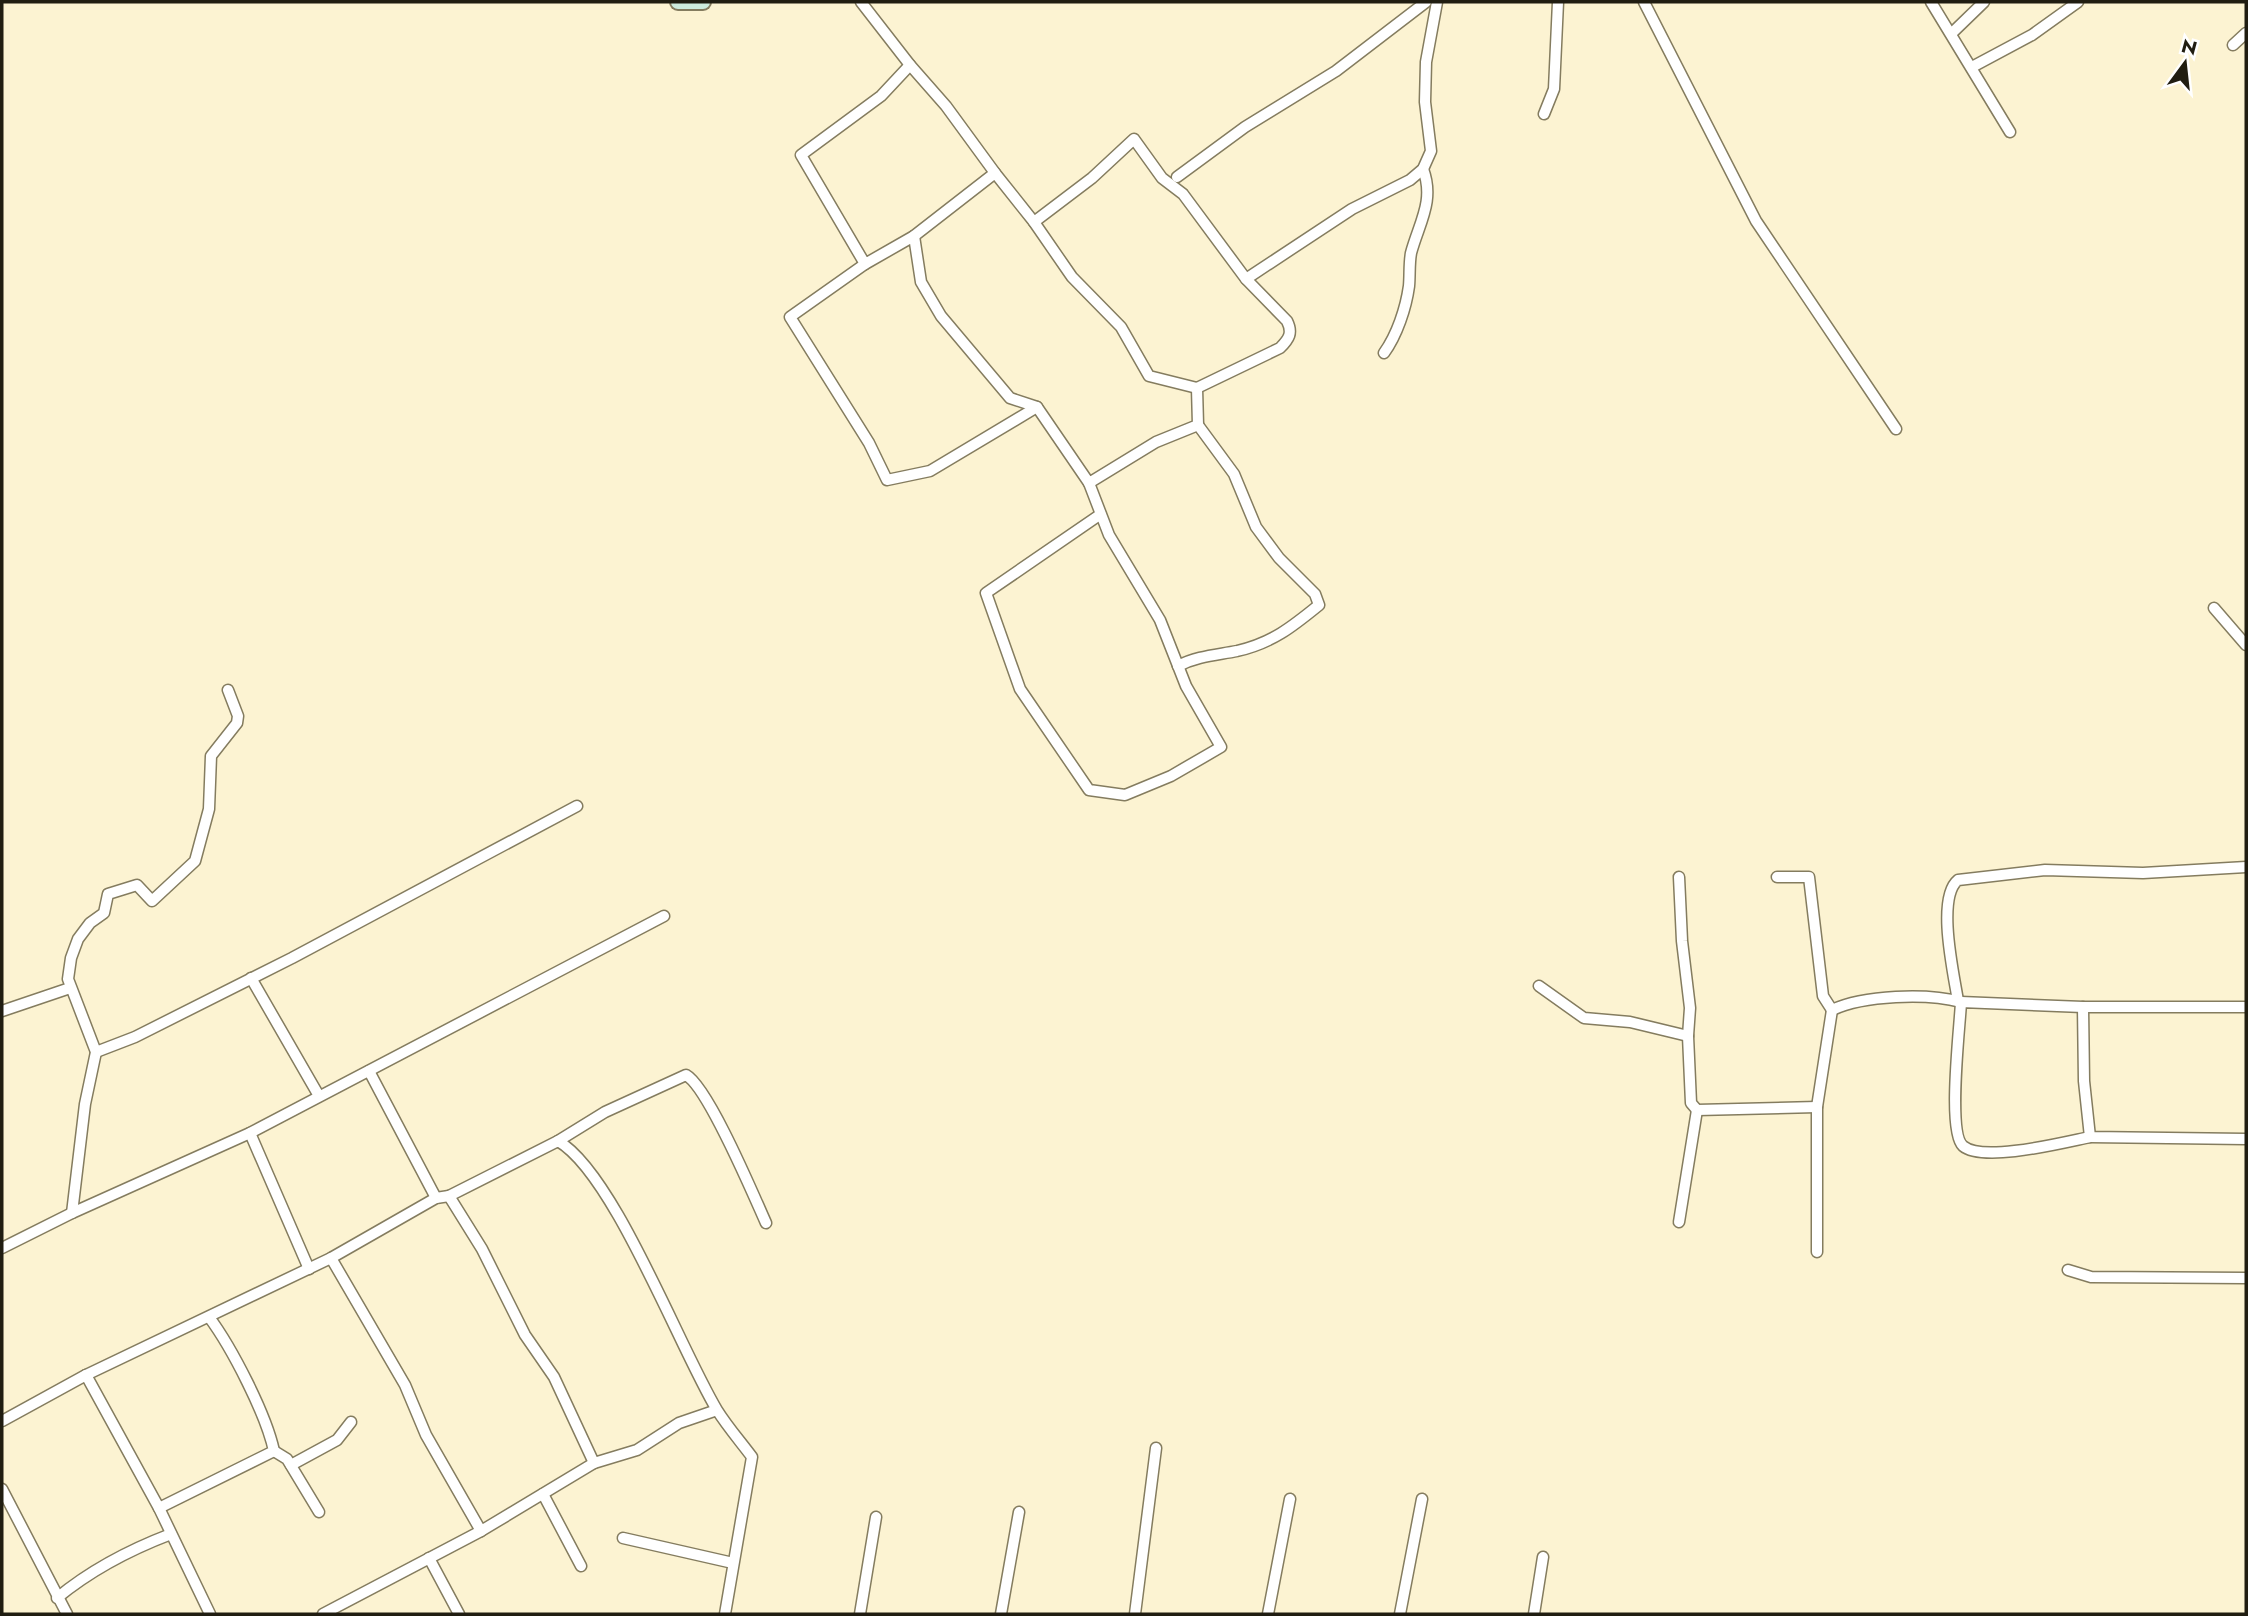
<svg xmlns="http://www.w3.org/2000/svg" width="2248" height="1616" font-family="Jost,sans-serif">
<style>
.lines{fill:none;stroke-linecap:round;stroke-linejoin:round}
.street-casing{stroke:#847c5f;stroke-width:13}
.secondary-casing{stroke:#847c5f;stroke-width:18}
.street{stroke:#fff;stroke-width:10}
.secondary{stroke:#cdebdd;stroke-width:14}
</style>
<rect width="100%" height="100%" fill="#fcf3d2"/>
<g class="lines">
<g class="street-casing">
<g id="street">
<polyline points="861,2 910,65"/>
<polyline points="1644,2 1756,221 1896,429"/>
<polyline points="1931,2 2010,132"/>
<polyline points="1952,33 1984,2"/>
<polyline points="2233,45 2246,33"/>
<polyline points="1972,67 2032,35 2078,2"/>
<polyline points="1544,114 1554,89 1558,2"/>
<path d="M995 173 946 106 910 65 881 96 801 155 865 264 914 236 921 282 941 316 1010 398 1037 407 1089 483 1156 442 1198 425 1197 388 1280 348C1289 339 1293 333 1287 321L1246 279 1352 209 1410 180 1423 169 1431 151 1425 102 1426 62 1437 2"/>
<polyline points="1177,177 1245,127 1336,71 1426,2"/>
<polyline points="1034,222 1072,277 1121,327 1149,376 1197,388"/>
<polyline points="914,236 995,173 1034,222 1092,178 1134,139 1162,178 1183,194 1246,279"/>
<polyline points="865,264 790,317 869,443 887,480 930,471 1037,407"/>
<path d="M1384 353C1397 335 1406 308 1409 286 1410 275 1409 264 1411 253 1419 223 1435 201 1423 169"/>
<polyline points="1089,483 1109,535 1160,620 1186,686 1221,747 1171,776 1125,795 1089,790 1020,689 986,593 1101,514"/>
<polyline points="2214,608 2246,645"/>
<path d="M1178 666C1197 656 1217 655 1237 651 1272 643 1292 627 1319 605L1315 594 1279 558 1256 527 1234 474 1198 425"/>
<polyline points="1679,877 1682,941 1690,1008 1688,1036 1691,1103 1697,1110 1817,1107"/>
<polyline points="1777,877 1809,877 1823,996 1832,1010"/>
<polyline points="251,978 319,1096"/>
<polyline points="1539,986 1584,1018 1630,1022 1688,1036"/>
<path d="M1958 1001C1954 975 1936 898 1958 880L2045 870 2143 873 2246 867"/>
<polyline points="2083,1007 2084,1081 2090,1137 2246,1139"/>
<path d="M1832 1010C1864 995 1927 993 1961 1002"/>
<polyline points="2,1011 70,988"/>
<polyline points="96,1052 135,1037 292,958 577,806"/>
<polyline points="369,1071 436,1198"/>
<polyline points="250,1133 309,1269"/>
<path d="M2090 1137C2065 1142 1983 1163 1963 1146 1947 1132 1960 1026 1961 1002L2083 1007H2246"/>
<path d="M558 1141 605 1112 686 1075C708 1087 753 1194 766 1223"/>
<polyline points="72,1213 85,1104 96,1052 68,979 71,958 78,939 90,923 104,913 108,894 137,885 152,901 195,861 209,809 211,756 237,723 238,716 228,690"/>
<polyline points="1679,1222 1697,1110"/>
<polyline points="2,1248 72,1213 250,1133 664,916"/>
<polyline points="1817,1252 1817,1107 1832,1010"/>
<polyline points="331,1258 405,1385 426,1435 481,1531 594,1463"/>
<polyline points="2068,1270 2091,1277 2246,1278"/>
<polyline points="86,1375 159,1508 210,1614"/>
<path d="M717 1410 679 1423 637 1450 594 1463 554 1377 525 1335 482 1249 449 1196 558 1141C614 1173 680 1349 717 1410 727 1426 740 1441 752 1457L725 1614"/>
<polyline points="2,1421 86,1375 331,1258 436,1198 449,1196"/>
<polyline points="274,1451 287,1459 319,1512"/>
<polyline points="291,1465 337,1440 351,1422"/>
<polyline points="2,1489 67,1614"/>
<polyline points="543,1494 581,1566"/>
<path d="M159 1508 274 1451C266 1414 232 1348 209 1317"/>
<polyline points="623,1538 733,1563"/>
<polyline points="429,1558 459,1614"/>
<path d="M57 1598C92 1569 129 1550 171 1534"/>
<polyline points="323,1614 481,1531"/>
<polyline points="860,1614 876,1517"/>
<polyline points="1001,1614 1019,1512"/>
<polyline points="1135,1614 1156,1448"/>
<polyline points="1268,1614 1290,1499"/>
<polyline points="1400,1614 1422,1499"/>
<polyline points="1534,1614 1543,1557"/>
</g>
</g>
<g class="secondary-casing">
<polyline id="secondary" points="678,2 703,2"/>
</g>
<use href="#street" class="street"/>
<use href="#secondary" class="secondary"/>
</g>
<rect width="2248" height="1616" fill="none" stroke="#201d11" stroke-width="7"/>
<g transform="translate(2185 63) rotate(15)" stroke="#ffffff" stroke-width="5" paint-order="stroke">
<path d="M0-5L12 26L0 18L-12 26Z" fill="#201d11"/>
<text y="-10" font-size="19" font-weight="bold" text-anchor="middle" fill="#201d11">N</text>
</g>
</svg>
